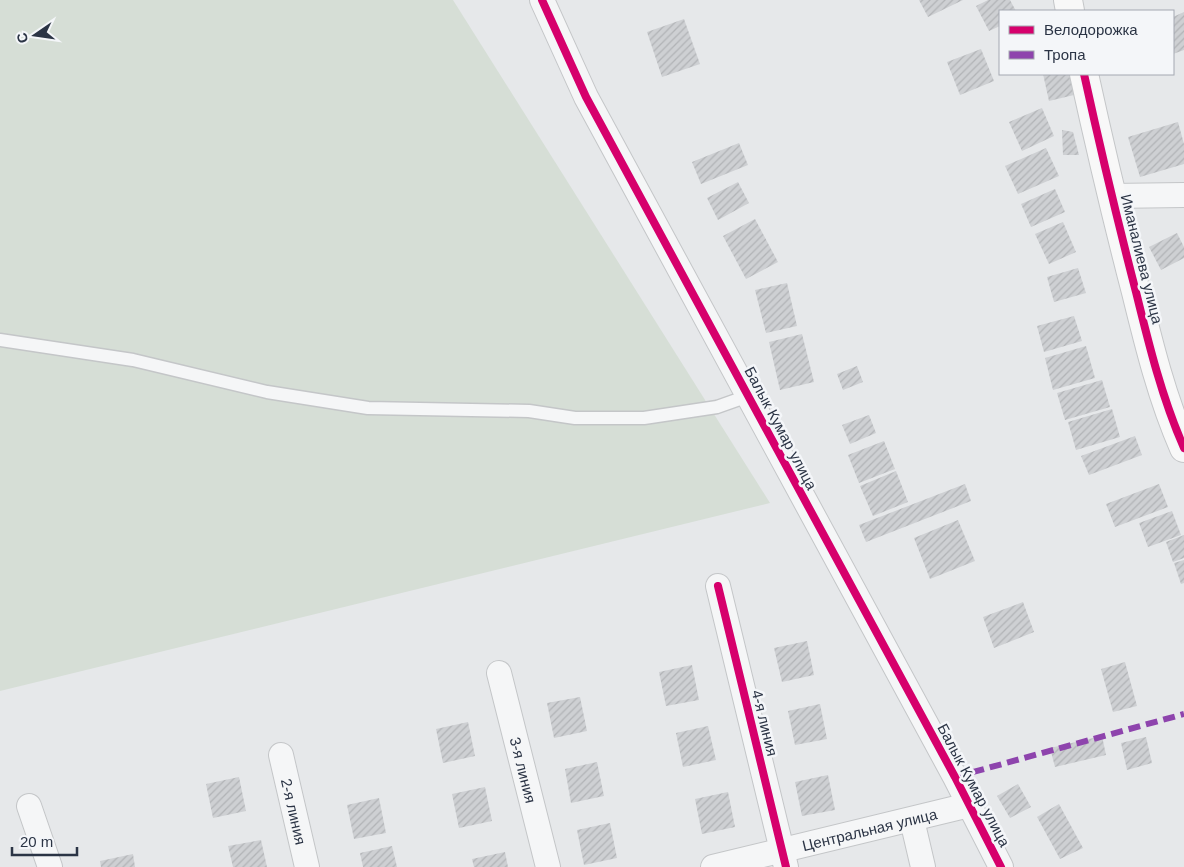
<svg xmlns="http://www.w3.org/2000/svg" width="1184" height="867" font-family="Arial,sans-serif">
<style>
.green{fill:#d6ded6}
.building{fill:url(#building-hatch)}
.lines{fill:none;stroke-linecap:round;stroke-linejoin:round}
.lane-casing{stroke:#c4c6c8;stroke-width:15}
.street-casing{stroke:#c4c6c8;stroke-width:26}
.secondary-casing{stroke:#c4c6c8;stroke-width:30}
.lane{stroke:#f5f6f7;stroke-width:12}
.street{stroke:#f5f6f7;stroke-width:24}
.secondary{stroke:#f8f8f8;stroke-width:28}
.quiet{stroke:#8e44ad;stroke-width:6;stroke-dasharray:12 6;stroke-linecap:butt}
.cycleway-casing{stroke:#f4f6f9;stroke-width:11}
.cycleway{stroke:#d6006c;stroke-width:8}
.labels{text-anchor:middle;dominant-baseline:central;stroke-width:5;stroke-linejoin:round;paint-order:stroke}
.street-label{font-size:15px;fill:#2b3445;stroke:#f4f6f9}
</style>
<defs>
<pattern id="building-hatch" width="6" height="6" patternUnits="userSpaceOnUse" patternTransform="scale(1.25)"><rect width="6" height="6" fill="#ced0d3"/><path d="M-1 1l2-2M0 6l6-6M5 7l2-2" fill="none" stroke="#b1b3b6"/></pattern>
</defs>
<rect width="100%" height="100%" fill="#e6e8ea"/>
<polygon class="green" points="0,0 453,0 770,503 0,691"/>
<g class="building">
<polygon points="919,0 963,0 928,17"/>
<polygon points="988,0 1010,0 1016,11 1000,11 1000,26 989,31 976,6"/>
<polygon points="1184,12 1184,50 1173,54 1173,17"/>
<polygon points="684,19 700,64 662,77 647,32"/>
<polygon points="981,49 994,81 960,95 947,62"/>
<polygon points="1043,74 1069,74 1074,95 1049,101"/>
<polygon points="1042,108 1054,136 1022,151 1009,122"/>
<polygon points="1178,122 1184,144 1184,164 1140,177 1128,137"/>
<polygon points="1062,130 1073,132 1079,155 1063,155"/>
<polygon points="739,143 748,165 701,184 692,162"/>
<polygon points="1046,148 1059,176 1018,194 1005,166"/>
<polygon points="738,182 749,203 718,220 707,198"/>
<polygon points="1055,189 1065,212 1031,227 1021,204"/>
<polygon points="755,219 778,262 746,279 723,236"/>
<polygon points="1063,222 1076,252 1049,264 1035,234"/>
<polygon points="1177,233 1184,247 1184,258 1161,270 1149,247"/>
<polygon points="1078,268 1086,293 1054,302 1047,277"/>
<polygon points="787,283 797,326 766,333 755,290"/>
<polygon points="1074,316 1082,341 1044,352 1037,326"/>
<polygon points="802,334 814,382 780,390 769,342"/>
<polygon points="1086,346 1095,378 1053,390 1045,358"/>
<polygon points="857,366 863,382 843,390 837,374"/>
<polygon points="1102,380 1110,407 1065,420 1057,393"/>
<polygon points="1112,409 1120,437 1076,450 1068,422"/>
<polygon points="869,415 876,433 850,444 842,425"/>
<polygon points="1135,436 1142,455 1089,475 1081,456"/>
<polygon points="884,441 895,469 859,483 848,455"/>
<polygon points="896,471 908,502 873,516 860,486"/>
<polygon points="965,484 971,501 866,542 859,525"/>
<polygon points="1159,484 1168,507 1115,527 1106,504"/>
<polygon points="1172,511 1181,535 1148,547 1139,523"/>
<polygon points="958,520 975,561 930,579 914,538"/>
<polygon points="1184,535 1184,558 1173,562 1166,542"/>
<polygon points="1184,560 1184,583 1181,584 1174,563"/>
<polygon points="1023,602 1034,632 994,648 983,617"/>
<polygon points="807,641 814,675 782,682 774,648"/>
<polygon points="1125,662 1137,706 1113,712 1101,669"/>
<polygon points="692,665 699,700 666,706 659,672"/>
<polygon points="580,697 587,731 554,738 547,703"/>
<polygon points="820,704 827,739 795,745 788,711"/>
<polygon points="468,722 475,756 443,763 436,729"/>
<polygon points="708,726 716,760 683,767 676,733"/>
<polygon points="1102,736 1106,755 1055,767 1050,748"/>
<polygon points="1146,737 1152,763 1127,770 1121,743"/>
<polygon points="597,762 604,796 571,803 565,769"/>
<polygon points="828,775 835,810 802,816 795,782"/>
<polygon points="239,777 246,811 213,818 206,784"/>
<polygon points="1018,784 1031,807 1010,818 997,796"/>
<polygon points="485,787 492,821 459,828 452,794"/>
<polygon points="728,792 735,827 702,834 695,799"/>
<polygon points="379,798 386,833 354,839 347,805"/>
<polygon points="1059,804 1083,848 1060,859 1037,817"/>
<polygon points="610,823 617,858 584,865 577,830"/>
<polygon points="261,840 267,867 233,867 228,846"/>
<polygon points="392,846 397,867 363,867 360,853"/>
<polygon points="505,852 508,867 474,867 472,859"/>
<polygon points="133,854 135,867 101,867 100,861"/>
</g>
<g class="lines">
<g class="lane-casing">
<polyline id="lane" points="0,340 133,360 267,392 368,408 529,411 575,418 644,418 717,407 748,396"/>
</g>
<g class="street-casing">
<g id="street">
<polyline points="542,0 586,97 955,777 1001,867"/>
<polyline points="1111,196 1184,195"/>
<polyline points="718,586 786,867"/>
<path id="s1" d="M499 673 548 867"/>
<path id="s2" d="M281 755 307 867"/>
<polyline points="29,806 50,867"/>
<polyline points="912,820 923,867"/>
<path id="s3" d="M713 867 969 805"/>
</g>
</g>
<g class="secondary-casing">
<g id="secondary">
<polyline points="1068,0 1070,11"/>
<path d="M1084 74C1100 147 1117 219 1136 292 1149 345 1162 398 1184 448"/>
</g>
</g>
<use href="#lane" class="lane"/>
<use href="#street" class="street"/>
<use href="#secondary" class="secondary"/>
<polyline class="quiet" points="955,777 1184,714"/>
<g class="cycleway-casing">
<g id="cycleway">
<polyline points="542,0 586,97 955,777 1001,867"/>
<path d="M1084 74C1100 147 1117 219 1136 292 1149 345 1162 398 1184 448"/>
<polyline points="718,586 786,867"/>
</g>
</g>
<use href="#cycleway" class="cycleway"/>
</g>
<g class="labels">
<g class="street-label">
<text transform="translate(1142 259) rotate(76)">Иманалиева улица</text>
<text transform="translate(781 428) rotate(62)">Балык Кумар улица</text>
<text transform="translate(765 723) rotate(76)">4-я линия</text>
<text stroke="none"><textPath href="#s1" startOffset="100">3-я линия</textPath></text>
<text transform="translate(974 785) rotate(62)">Балык Кумар улица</text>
<text stroke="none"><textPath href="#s2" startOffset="58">2-я линия</textPath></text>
<text stroke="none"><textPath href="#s3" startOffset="161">Центральная улица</textPath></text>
</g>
</g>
<rect x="999" y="10" width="175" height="65" fill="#f4f6f9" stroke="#a4a8b1"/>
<rect x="1009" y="26" width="25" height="8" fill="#d6006c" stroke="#a4a8b1"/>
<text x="1044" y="35" font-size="15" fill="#2b3445">Велодорожка</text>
<rect x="1009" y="51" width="25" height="8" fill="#8e44ad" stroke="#a4a8b1"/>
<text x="1044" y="60" font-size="15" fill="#2b3445">Тропа</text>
<g transform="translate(35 35) rotate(257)" stroke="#f4f6f9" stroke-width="4" paint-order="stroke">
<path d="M0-4L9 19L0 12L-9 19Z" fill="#2b3445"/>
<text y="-8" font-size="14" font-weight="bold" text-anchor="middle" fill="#2b3445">С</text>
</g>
<path d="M12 847v8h65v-8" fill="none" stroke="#2b3445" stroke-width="2.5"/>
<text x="20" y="847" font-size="15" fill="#2b3445" stroke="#f4f6f9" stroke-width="4" paint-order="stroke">20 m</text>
</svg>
